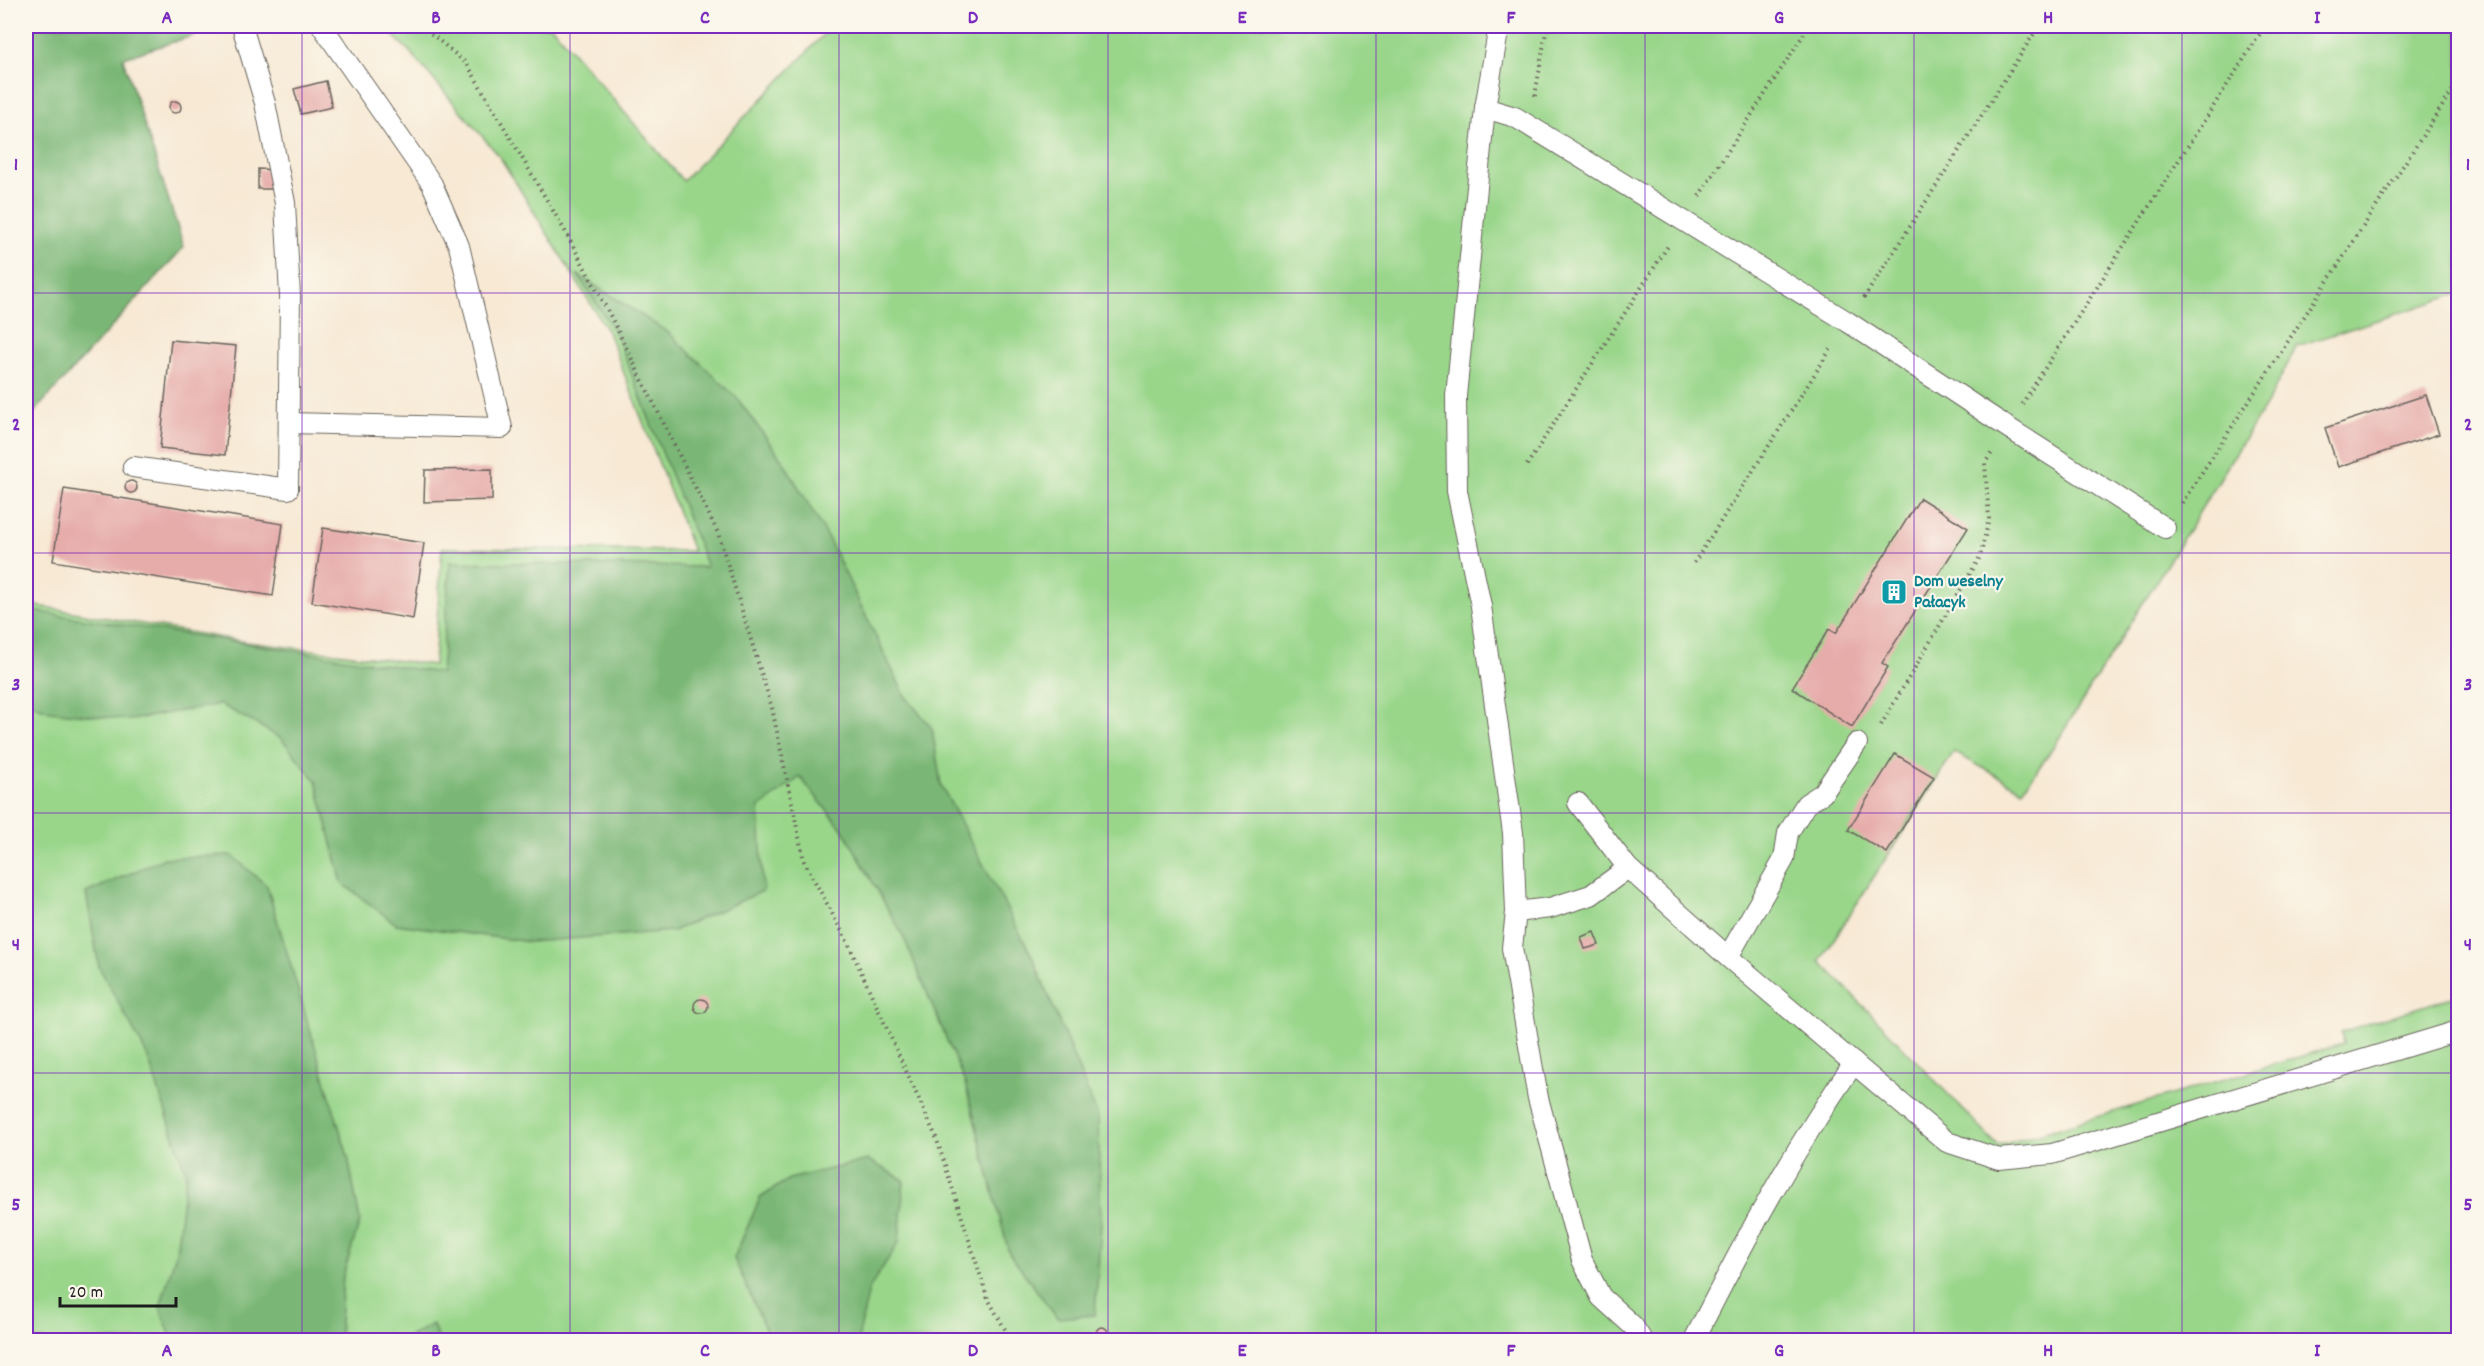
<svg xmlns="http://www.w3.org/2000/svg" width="2484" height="1366" font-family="Dekko,sans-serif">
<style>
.green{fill:#99d68a;stroke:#5a7953;stroke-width:1.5}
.forest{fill:#7ab776;stroke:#4b6a49;stroke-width:1.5}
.building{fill:#e6acaa}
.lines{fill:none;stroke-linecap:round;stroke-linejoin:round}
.service-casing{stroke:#69645c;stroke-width:22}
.path{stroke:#69645c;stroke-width:4;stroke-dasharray:1.5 4.5;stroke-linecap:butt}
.service{stroke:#fff;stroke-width:20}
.grid{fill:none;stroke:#7b2cbf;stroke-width:1.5;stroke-opacity:0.55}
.labels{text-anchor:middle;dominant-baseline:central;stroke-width:4.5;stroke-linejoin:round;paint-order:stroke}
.culture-label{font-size:18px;font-weight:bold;fill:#0d838f;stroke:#fbf7ec;text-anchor:start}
.neatline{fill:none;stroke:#7b2cbf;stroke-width:2}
.grid-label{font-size:20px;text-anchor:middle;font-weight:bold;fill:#7b2cbf}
</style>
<rect width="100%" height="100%" fill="#fbf7ec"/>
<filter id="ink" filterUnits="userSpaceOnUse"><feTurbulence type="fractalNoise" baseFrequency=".0167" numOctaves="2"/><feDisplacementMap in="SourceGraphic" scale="12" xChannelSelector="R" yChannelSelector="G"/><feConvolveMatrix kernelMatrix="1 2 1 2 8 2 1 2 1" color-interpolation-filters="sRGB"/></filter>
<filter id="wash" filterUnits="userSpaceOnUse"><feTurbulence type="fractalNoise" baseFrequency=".008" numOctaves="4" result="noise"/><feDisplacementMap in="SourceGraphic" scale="24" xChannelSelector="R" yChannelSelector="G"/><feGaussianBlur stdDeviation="1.35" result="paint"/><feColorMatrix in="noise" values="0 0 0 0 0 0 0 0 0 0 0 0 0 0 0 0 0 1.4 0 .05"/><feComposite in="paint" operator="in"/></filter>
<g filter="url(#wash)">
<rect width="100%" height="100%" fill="#f7e9d4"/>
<polygon class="green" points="383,26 551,26 683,181 832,26 2458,26 2458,294 2297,346 2270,398 2053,748 2023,790 1954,752 1820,961 1998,1146 2343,1044 2341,1032 2458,995 2458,1340 26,1340 26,604 247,642 434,665 442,548 693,551 608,332 500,157 409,51"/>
<g class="forest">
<polygon points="26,26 224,26 123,58 184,247 27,420 26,425"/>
<polygon points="577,274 669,333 737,398 783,461 826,534 905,696 932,728 941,785 1033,958 1098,1117 1101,1224 1095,1315 1057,1318 1009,1253 965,1083 904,938 844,831 800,777 759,808 763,891 673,931 529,942 396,924 342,883 316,781 281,738 220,704 130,720 50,711 26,702 26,610 441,673 450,562 707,567 615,332"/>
<polygon points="231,855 267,886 348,1157 360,1221 343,1276 339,1338 342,1340 172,1340 160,1307 176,1253 186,1173 147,1055 99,967 86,893 165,858"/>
<polygon points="868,1160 904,1180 899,1242 869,1289 858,1340 770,1340 734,1258 760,1198 789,1179"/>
<polygon points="433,1324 438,1340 403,1340"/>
</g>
<g id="blocks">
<g class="building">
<polygon points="326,81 332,107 301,114 294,89"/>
<circle cx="175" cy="107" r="6"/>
<polygon points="258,169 274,170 274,189 258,189"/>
<polygon points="171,340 236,346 225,455 160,448"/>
<polygon points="2426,395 2439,434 2338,467 2325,428"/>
<polygon points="492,469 492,500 424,502 425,470"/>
<circle cx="131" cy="487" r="6"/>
<polygon points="64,489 283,524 273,596 53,561"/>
<polygon points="1920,498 1968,528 1882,663 1888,667 1852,727 1792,688 1829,629 1836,633"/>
<polygon points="323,528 424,543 413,619 312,602"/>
<polygon points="1895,754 1934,777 1887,853 1848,830"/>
<polygon points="1594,932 1599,945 1585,949 1581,937"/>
<circle cx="701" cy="1006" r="7"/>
<circle cx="1102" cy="1333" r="6"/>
</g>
</g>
</g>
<g filter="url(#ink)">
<use href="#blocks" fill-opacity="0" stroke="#69645c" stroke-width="1.5"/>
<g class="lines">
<g class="service-casing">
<g id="service">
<polyline points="1499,26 1485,108 1456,396 1457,491 1481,606 1513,833 1516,912 1512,948 1538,1098 1582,1260 1601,1297 1633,1326 1642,1340"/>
<polyline points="1485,108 1515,117 1848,322 2007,427 2165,528"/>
<polyline points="289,423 502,428 459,246 432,184 322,26"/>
<polyline points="133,467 288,489 290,296 285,203 265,103 242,26"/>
<polyline points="1578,803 1628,868 1728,957 1947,1142 1999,1159 2052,1154 2458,1031"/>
<polyline points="1516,912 1550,908 1591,895 1628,868"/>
<polyline points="1728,957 1784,859 1788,833 1806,804 1823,793 1857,743"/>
<path d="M1694 1340C1742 1245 1792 1151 1854 1063"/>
</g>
</g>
<g class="path">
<polyline points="422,26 467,64 565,231 609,313 718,533 772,708 804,861 848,943 936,1137 988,1299 1011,1340"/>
<polyline points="1535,96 1547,26"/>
<polyline points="1699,196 1809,26"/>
<polyline points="1864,298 2039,26"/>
<polyline points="2022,404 2265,26"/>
<polyline points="1527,465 1668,246"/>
<polyline points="2182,503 2458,82"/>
<polyline points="1694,563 1832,347"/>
<polyline points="1881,725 1980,557 1989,519 1985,463 1993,451"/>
</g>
<use href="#service" class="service"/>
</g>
</g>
<path class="grid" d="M302 26V1340M570 26V1340M839 26V1340M1108 26V1340M1376 26V1340M1645 26V1340M1914 26V1340M2182 26V1340M26 293H2458M26 553H2458M26 813H2458M26 1073H2458"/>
<defs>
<g id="building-square" transform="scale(1.35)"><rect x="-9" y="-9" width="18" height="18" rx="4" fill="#0f9aa8" stroke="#fbf7ec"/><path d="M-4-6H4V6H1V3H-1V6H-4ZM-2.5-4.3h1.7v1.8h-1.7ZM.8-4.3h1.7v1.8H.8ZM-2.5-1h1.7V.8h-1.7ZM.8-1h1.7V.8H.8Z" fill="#fff"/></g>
</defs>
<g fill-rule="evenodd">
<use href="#building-square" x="1894" y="592"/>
</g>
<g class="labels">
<g class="culture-label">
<text x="1914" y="582">Dom weselny<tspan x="1914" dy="21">Pałacyk</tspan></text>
</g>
</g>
<rect width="2484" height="1366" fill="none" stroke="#fbf7ec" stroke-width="66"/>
<path d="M60 1297v9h116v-9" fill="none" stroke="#1c1c1c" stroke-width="3"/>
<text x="69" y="1297" font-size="18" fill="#1c1c1c" stroke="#fbf7ec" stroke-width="4.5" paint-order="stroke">20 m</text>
<rect x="33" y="33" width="2418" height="1300" class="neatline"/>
<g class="grid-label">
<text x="167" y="23">A</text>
<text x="436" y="23">B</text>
<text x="705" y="23">C</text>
<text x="973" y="23">D</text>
<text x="1242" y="23">E</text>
<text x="1511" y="23">F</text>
<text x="1779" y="23">G</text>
<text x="2048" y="23">H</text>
<text x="2317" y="23">I</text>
<text x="16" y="170">1</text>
<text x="2468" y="170">1</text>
<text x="16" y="430">2</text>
<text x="2468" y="430">2</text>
<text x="16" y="690">3</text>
<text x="2468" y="690">3</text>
<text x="16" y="950">4</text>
<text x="2468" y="950">4</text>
<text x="16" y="1210">5</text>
<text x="2468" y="1210">5</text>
<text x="167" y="1356">A</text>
<text x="436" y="1356">B</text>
<text x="705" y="1356">C</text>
<text x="973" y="1356">D</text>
<text x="1242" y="1356">E</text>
<text x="1511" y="1356">F</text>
<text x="1779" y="1356">G</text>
<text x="2048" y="1356">H</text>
<text x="2317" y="1356">I</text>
</g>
</svg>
